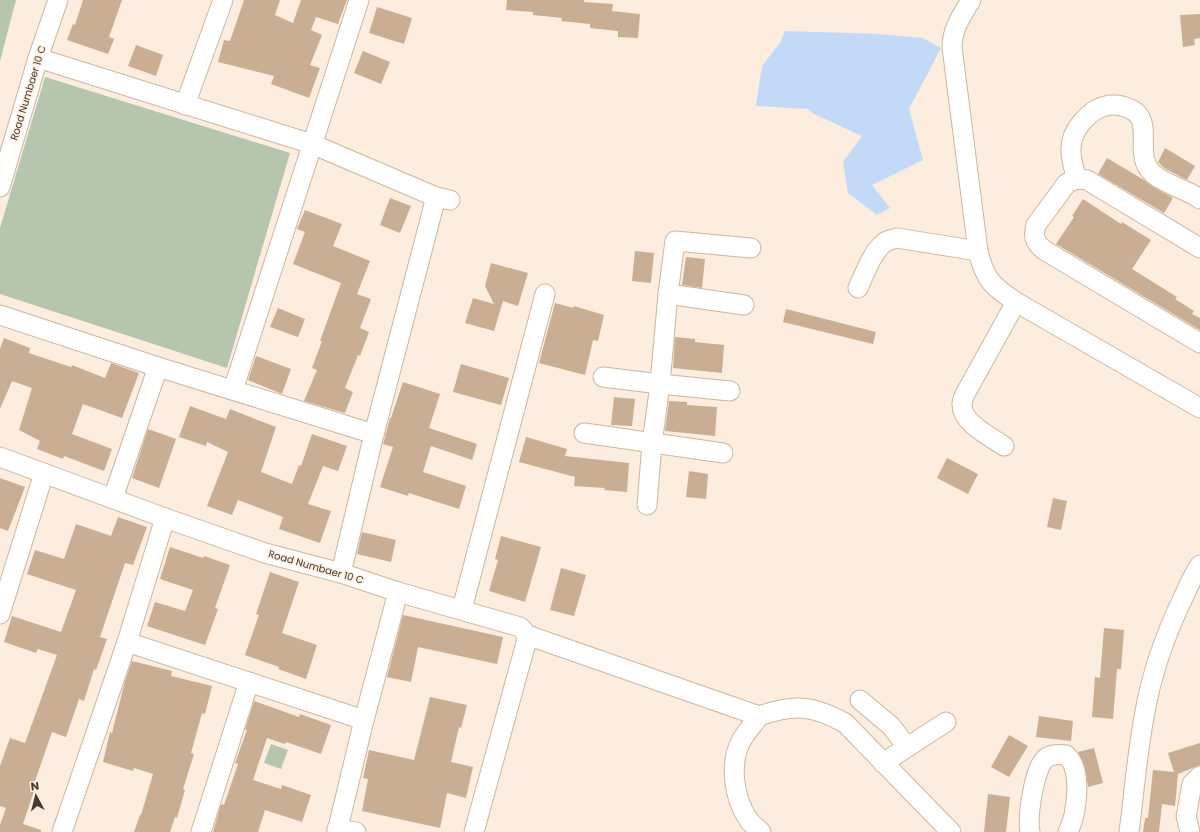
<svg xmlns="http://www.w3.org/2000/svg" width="1200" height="832" font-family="Poppins,sans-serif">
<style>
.green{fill:#b6c5ae}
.water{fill:#c3d9f8}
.building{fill:#c9ae93}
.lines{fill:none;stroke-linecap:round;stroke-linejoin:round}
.minor-casing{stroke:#cdb59e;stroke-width:21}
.minor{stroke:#fff;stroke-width:19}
.labels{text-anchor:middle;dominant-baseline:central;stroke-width:3;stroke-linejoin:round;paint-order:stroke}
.street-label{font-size:10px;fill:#443a31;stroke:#fcedde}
</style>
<rect width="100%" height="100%" fill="#fcedde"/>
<g class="green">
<polygon points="0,0 16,0 0,61"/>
<polygon points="45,77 290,153 227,368 0,294 0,228"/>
<polygon points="271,744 288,750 281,769 264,763"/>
</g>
<polygon class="water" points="785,31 879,34 923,38 941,48 909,109 923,160 872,185 890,208 877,215 848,193 843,162 862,136 814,114 808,109 756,106 762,66 780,43"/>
<g class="building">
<polygon points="83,0 122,0 109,37 114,39 108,54 67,40 73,24 75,25"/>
<polygon points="244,0 280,0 275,15 293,23 301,0 347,0 338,24 316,17 311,30 322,35 310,65 320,68 309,98 271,84 274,76 218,62 224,40 230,41"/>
<polygon points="507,0 584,0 584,2 613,4 612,11 640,14 638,38 618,37 618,31 590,28 590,24 561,21 562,18 533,15 533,12 506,10"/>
<polygon points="377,7 412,18 404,44 369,33"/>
<polygon points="1200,14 1200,38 1194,39 1195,45 1183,47 1180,15"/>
<polygon points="136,45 163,55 156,76 128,66"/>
<polygon points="363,51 390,62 381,84 354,73"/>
<polygon points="1165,148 1195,166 1187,180 1164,168 1158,162"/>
<polygon points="1107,158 1144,180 1153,187 1173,198 1164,213 1098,174"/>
<polygon points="390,198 411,206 400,233 380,225"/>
<polygon points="1083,199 1121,224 1122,222 1151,240 1132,269 1177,297 1175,299 1194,311 1192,314 1200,318 1200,330 1056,244 1074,217 1072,216"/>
<polygon points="305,210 342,224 333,246 370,261 357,294 371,299 360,328 369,332 360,356 358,355 345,388 353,392 345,413 304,401 317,370 312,368 322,341 320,341 341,283 293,264 305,232 297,229"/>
<polygon points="635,251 654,253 651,283 632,281"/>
<polygon points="686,257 705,259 702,288 682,285"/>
<polygon points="491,263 528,273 518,306 503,301 494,331 465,323 473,298 494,304 485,286"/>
<polygon points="555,303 573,308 574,306 604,315 598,341 593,340 585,375 539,363"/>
<polygon points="278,308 305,319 298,337 270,327"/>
<polygon points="786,309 876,332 873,344 783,322"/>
<polygon points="675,337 695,339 695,342 724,345 722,373 673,368"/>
<polygon points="4,338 30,348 29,353 71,367 72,365 105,378 111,363 139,373 122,418 83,404 72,434 112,449 104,471 64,456 63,459 37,449 40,441 19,430 32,388 12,381 0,409 0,349"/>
<polygon points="256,356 291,369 282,394 248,380"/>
<polygon points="461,364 509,378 501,405 453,392"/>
<polygon points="403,382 440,394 429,428 477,444 472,460 431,446 423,472 466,486 459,509 409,493 408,496 380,487 393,447 383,444 390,418 391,418"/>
<polygon points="614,397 635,399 632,426 611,425"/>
<polygon points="669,401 687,402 687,405 717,407 715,436 665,431"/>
<polygon points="190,406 226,419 230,409 276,427 261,472 292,484 299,465 301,466 312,434 347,446 338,471 323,466 308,504 331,511 320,543 279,529 283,517 238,500 232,515 207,506 228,452 207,442 206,446 179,437"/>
<polygon points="148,429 176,439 159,488 132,478"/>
<polygon points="526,437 567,449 565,456 629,463 627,492 604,490 605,488 574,486 575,477 519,462"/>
<polygon points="947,458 978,474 968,494 937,478"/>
<polygon points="689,471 708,474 706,499 686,497"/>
<polygon points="0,478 25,487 8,531 0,528"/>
<polygon points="1053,498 1067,501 1061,530 1047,527"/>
<polygon points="118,517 147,527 133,565 125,563 100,637 107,639 96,670 94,669 84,701 79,699 66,737 52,732 35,781 37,782 23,824 41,830 41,832 0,832 0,825 6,808 0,806 0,766 10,738 25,743 57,655 38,649 36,653 4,642 12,616 61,632 76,590 27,574 35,550 64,559 76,524 111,536"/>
<polygon points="362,532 396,540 391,562 357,554"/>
<polygon points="501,536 541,547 525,602 489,591 498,560 495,559"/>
<polygon points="170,547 203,558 204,556 230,565 215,608 218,609 205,645 147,626 155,602 185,611 193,590 160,579"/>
<polygon points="561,568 586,575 574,616 550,610"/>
<polygon points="270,572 299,582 282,633 317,645 306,679 278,669 279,667 245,655 259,615 256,614"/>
<polygon points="403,615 503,637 497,664 418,647 411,682 387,677"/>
<polygon points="1104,628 1124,630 1121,669 1117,669 1113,719 1092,717 1095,677 1100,678"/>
<polygon points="132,661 172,671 171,676 212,686 205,714 202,713 191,753 194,754 183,789 185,790 177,818 175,817 170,832 134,832 140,815 141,815 153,774 134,768 133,771 103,762 110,732 112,733 125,681"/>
<polygon points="430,697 467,705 461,728 459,727 451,762 473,767 466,798 447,793 440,828 362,811 368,779 363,778 369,750 414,760"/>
<polygon points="254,701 299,717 300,714 331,725 321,754 286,742 285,744 267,738 253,780 281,789 282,785 311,795 302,822 265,810 258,832 213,832 221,804 224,805 238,764 235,763 247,730 245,730"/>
<polygon points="1039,716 1073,721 1071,741 1036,737"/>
<polygon points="1009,735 1028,746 1009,777 991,767"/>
<polygon points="1200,743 1200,765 1178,774 1175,806 1162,804 1159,832 1143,832 1145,818 1148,818 1153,770 1174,772 1168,753"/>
<polygon points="1094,748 1103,783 1088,787 1085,767 1078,752"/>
<polygon points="988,794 1010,797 1006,832 984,832"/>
</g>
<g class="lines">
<g class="minor-casing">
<g id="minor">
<path d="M971 0C962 15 952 29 952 47L978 251C985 280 992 286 1016 302L1200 408"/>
<polyline points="38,58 312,144 436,197 450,200"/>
<polyline points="185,105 223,0"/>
<path d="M1077 179C1070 158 1066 140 1082 122 1091 112 1101 104 1116 105 1160 111 1134 145 1148 168 1158 183 1185 188 1200 199"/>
<polyline points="0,187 38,58 58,0"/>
<path d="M1200 248 1087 180 1077 179 1067 183 1036 225C1033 237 1034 241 1044 250L1200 343"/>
<path d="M858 288C865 273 872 252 885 242 889 240 893 239 897 238L978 251"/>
<polyline points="668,294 744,305"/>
<polyline points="0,315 158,367 374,434"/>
<polyline points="603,377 660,384 730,391"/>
<polyline points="233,390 359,0"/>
<polyline points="584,433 723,453"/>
<path d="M1004 446C991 437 962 423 962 405 962 403 963 399 964 396L1016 302"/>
<path d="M0 457 165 518 265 553 341 573 398 592 520 627C526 632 527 636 526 643L474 832"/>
<polyline points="113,498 158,367"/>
<polyline points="647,505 652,444 660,384 668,294 675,241 751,248"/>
<polyline points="341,573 374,434 436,197"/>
<polyline points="462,609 545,294"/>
<polyline points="0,614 44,473"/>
<path d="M527 635 759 716C754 724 746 732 741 741 729 764 734 798 748 819 751 824 757 828 761 832"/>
<polyline points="127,642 364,720"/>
<polyline points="860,700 891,726 907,747"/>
<path d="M759 716C795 704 812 705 845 723L951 832"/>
<polyline points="883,763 946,722"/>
<polyline points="337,829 356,832"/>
<polyline points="62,832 127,642 165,518"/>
<polyline points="201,832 249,682"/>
<polyline points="337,832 364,720 398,592"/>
<path d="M1030 832C1027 818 1034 767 1046 758 1052 754 1059 754 1066 755 1083 769 1077 814 1068 832"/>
<path d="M1129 832C1134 794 1137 755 1144 717 1151 676 1165 635 1183 598 1188 587 1193 575 1200 565"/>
<polyline points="1190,832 1186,816 1187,812 1192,784 1200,776"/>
</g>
</g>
<use href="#minor" class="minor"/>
</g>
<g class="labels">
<g class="street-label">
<text transform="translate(28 93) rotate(-73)">Road Numbaer 10 C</text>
<text transform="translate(316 567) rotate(16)">Road Numbaer 10 C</text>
</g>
</g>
<g transform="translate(36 796) rotate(353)" stroke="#fcedde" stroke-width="3" paint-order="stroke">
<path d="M0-3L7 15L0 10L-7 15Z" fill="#443a31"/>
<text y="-6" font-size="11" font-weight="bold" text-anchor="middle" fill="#443a31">N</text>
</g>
</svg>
